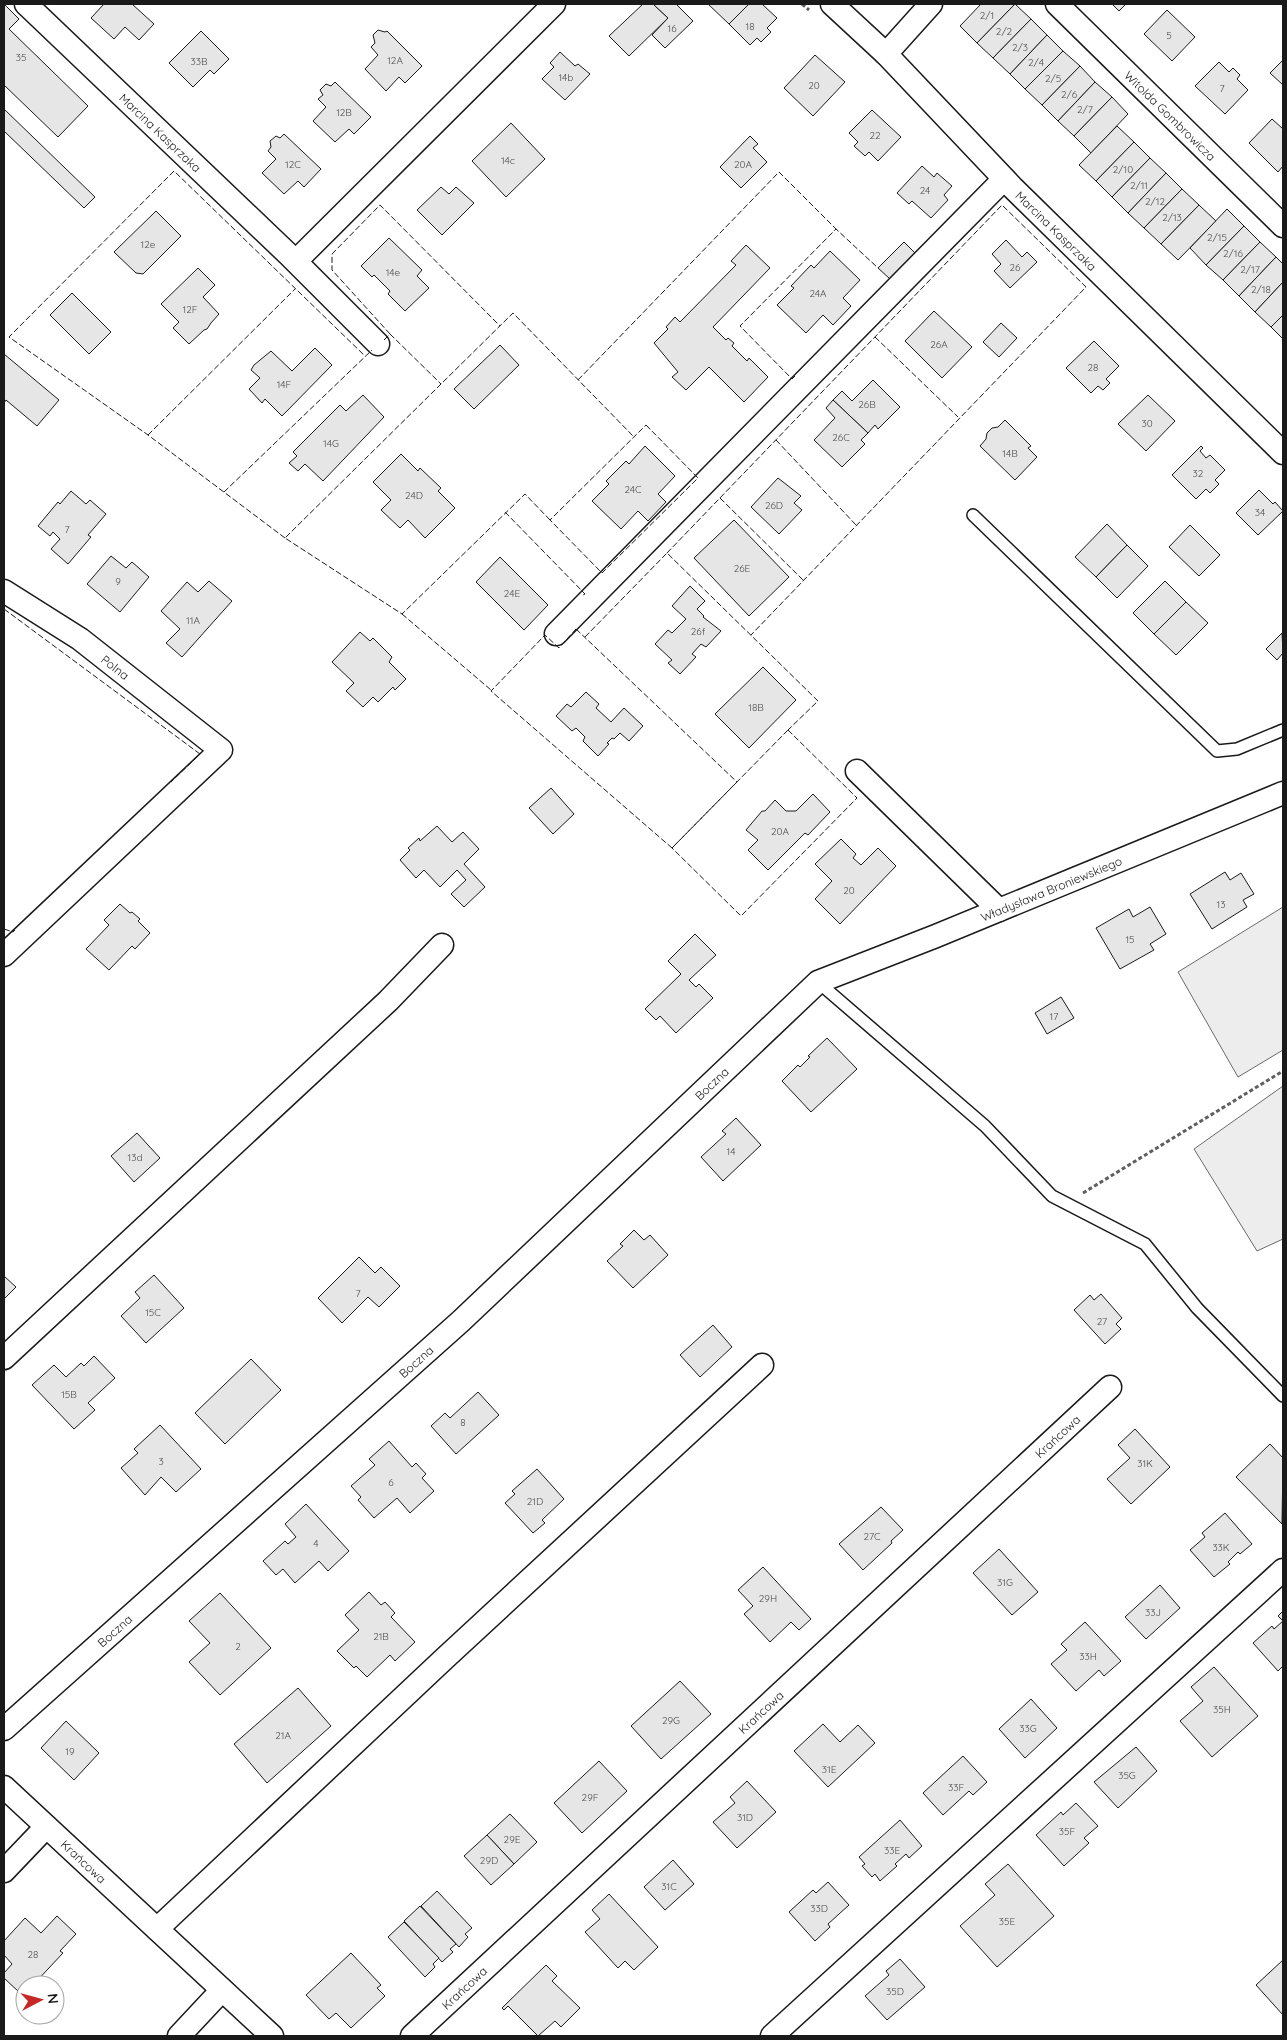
<svg xmlns="http://www.w3.org/2000/svg" width="1287" height="2040" font-family="Quicksand,sans-serif">
<style>
.built{fill:#ededed;stroke:#6a6a6a}
.building{fill:#e6e6e6;stroke:#1a1a1a}
.lines{fill:none;stroke-linecap:round;stroke-linejoin:round}
.lane-casing{stroke:#1a1a1a;stroke-width:14}
.street-casing{stroke:#1a1a1a;stroke-width:25}
.path{stroke:#5f5f5f;stroke-width:3;stroke-dasharray:4 2.5;stroke-linecap:butt}
.lane{stroke:#fff;stroke-width:11}
.street{stroke:#fff;stroke-width:22}
.fence{stroke:#1a1a1a;stroke-width:1;stroke-dasharray:6 2.5;stroke-linecap:butt}
.labels{text-anchor:middle;dominant-baseline:central;stroke-width:4;stroke-linejoin:round;paint-order:stroke}
.number-label{font-size:10px;fill:#4d4d4d}
.street-label{font-size:12px;fill:#1a1a1a;stroke:#fff}
</style>
<rect width="100%" height="100%" fill="#fff"/>
<g class="built">
<polygon points="1283,907 1283,1050 1238,1077 1178,972"/>
<polygon points="1283,1086 1283,1239 1257,1251 1194,1149"/>
</g>
<g class="building">
<polygon points="4,4 19,19 9,29 88,106 58,137 4,85"/>
<polygon points="104,4 132,4 154,24 139,40 125,27 114,39 91,18"/>
<polygon points="643,4 653,4 668,18 629,56 609,36"/>
<polygon points="653,4 676,4 693,21 665,48 652,35 668,18"/>
<polygon points="708,4 749,4 729,24"/>
<polygon points="749,4 762,4 777,18 767,28 771,32 761,42 757,38 750,45 729,24"/>
<polygon points="981,4 1015,4 977,43 960,26"/>
<polygon points="1015,4 1031,19 993,58 977,43"/>
<polygon points="1112,4 1126,4 1119,11"/>
<polygon points="1167,10 1195,37 1172,61 1144,34"/>
<polygon points="1031,19 1047,35 1010,74 993,58"/>
<polygon points="378,30 385,32 387,31 422,66 405,83 399,77 386,91 365,69 378,55 371,47 375,43 373,35"/>
<polygon points="201,31 229,59 214,74 210,70 193,87 169,63"/>
<polygon points="1047,35 1063,51 1025,89 1010,74"/>
<polygon points="1063,51 1080,66 1042,105 1025,89"/>
<polygon points="560,52 575,66 578,64 590,74 565,100 542,79 554,67 550,63"/>
<polygon points="815,55 845,82 813,116 784,88"/>
<polygon points="1283,60 1283,85 1270,73"/>
<polygon points="1219,62 1229,72 1233,68 1240,75 1237,79 1248,90 1225,114 1195,86"/>
<polygon points="1080,66 1095,82 1058,121 1042,105"/>
<polygon points="335,82 371,117 354,134 349,129 335,142 313,121 326,107 318,99 323,95 320,90 326,84 331,86"/>
<polygon points="1095,82 1112,97 1074,136 1058,121"/>
<polygon points="1112,97 1128,114 1091,153 1074,136"/>
<polygon points="4,109 95,197 84,208 4,131"/>
<polygon points="872,110 901,137 878,161 869,152 865,156 854,146 858,142 849,133"/>
<polygon points="1272,119 1283,129 1283,166 1278,172 1249,143"/>
<polygon points="511,123 545,159 506,197 472,161"/>
<polygon points="1117,126 1134,142 1096,181 1079,165"/>
<polygon points="284,134 321,169 304,187 298,181 284,194 262,173 276,159 268,151 271,147 270,141 276,136 280,138"/>
<polygon points="750,136 758,144 753,148 767,162 741,188 720,167"/>
<polygon points="1134,142 1150,158 1112,197 1096,181"/>
<polygon points="1150,158 1166,173 1128,213 1112,197"/>
<polygon points="922,166 934,177 937,173 952,186 944,195 948,200 931,218 912,201 909,204 897,193"/>
<polygon points="1166,173 1182,189 1144,228 1128,213"/>
<polygon points="441,187 449,194 456,187 474,203 442,235 417,210"/>
<polygon points="1182,189 1199,205 1161,244 1144,228"/>
<polygon points="1199,205 1216,221 1178,260 1161,244"/>
<polygon points="1227,209 1244,226 1206,265 1190,248"/>
<polygon points="156,211 181,236 143,274 136,273 114,252"/>
<polygon points="1244,226 1260,242 1223,280 1206,265"/>
<polygon points="389,238 422,270 417,276 429,288 405,311 388,294 390,291 374,275 372,277 361,266"/>
<polygon points="1006,240 1022,257 1027,252 1037,262 1010,288 994,271 1001,264 992,254"/>
<polygon points="904,242 915,253 890,279 878,268"/>
<polygon points="1260,242 1276,257 1239,296 1223,280"/>
<polygon points="746,245 770,268 713,327 726,340 728,338 734,343 732,346 747,361 749,358 768,377 744,402 709,367 686,390 672,377 678,372 654,343 668,329 666,327 675,317 680,322 736,265 731,261"/>
<polygon points="830,251 860,280 843,298 851,306 833,325 823,315 806,333 777,305 794,288 791,286 811,265 814,268"/>
<polygon points="1276,257 1283,264 1283,282 1255,312 1239,296"/>
<polygon points="198,268 215,285 203,297 219,314 211,323 207,329 204,330 189,344 173,328 179,322 161,304"/>
<polygon points="1283,282 1283,315 1271,327 1255,312"/>
<polygon points="72,293 111,332 89,354 50,315"/>
<polygon points="934,311 972,347 942,378 905,341"/>
<polygon points="1283,315 1283,339 1271,327"/>
<polygon points="1001,323 1017,338 999,357 983,342"/>
<polygon points="1094,341 1119,366 1106,379 1110,383 1103,390 1098,386 1091,393 1066,368"/>
<polygon points="500,345 519,365 474,409 454,389"/>
<polygon points="315,348 332,365 282,416 265,399 262,403 249,389 260,378 251,370 254,365 271,351 292,371"/>
<polygon points="4,354 59,400 37,426 6,400 4,403"/>
<polygon points="873,380 900,407 878,429 875,425 868,433 833,400 842,391 852,401"/>
<polygon points="363,395 384,417 323,481 305,464 298,471 289,463 297,456 293,452 340,405 346,411"/>
<polygon points="1148,395 1175,421 1146,451 1118,424"/>
<polygon points="833,400 868,433 861,440 865,444 842,467 814,440 835,418 826,408"/>
<polygon points="1005,420 1031,446 1028,448 1037,457 1015,480 980,446 986,439 987,433 992,428 998,427"/>
<polygon points="645,446 675,476 658,494 666,502 648,521 638,511 621,529 592,501 609,484 606,481 626,461 629,464"/>
<polygon points="1201,446 1203,448 1200,451 1206,458 1210,455 1225,470 1215,480 1219,484 1210,493 1206,489 1196,499 1172,475"/>
<polygon points="401,454 418,471 420,468 441,488 438,491 455,508 425,538 408,520 400,528 381,510 391,500 373,482"/>
<polygon points="778,478 801,496 794,503 802,510 779,534 751,507"/>
<polygon points="1259,490 1273,504 1275,502 1283,511 1258,535 1236,513"/>
<polygon points="71,491 86,504 90,500 106,514 88,535 91,537 68,564 51,549 60,539 53,532 50,536 38,526 58,502 60,504"/>
<polygon points="734,520 789,577 749,616 694,558"/>
<polygon points="1107,524 1127,545 1096,577 1075,557"/>
<polygon points="1190,525 1220,555 1199,576 1169,547"/>
<polygon points="1127,545 1148,566 1117,598 1096,577"/>
<polygon points="111,556 126,568 132,562 149,577 120,612 87,584"/>
<polygon points="500,557 548,605 524,630 476,582"/>
<polygon points="209,581 232,601 182,657 166,643 180,629 161,611 187,582 198,592"/>
<polygon points="1165,581 1186,602 1154,634 1133,613"/>
<polygon points="690,586 705,601 697,609 704,616 703,617 721,631 706,647 701,644 692,654 696,657 680,674 668,663 672,660 655,644 668,630 672,633 686,619 672,606"/>
<polygon points="1186,602 1208,623 1176,655 1154,634"/>
<polygon points="360,632 370,641 373,638 392,657 389,662 406,679 395,690 393,687 378,702 373,697 363,707 346,691 354,683 332,662"/>
<polygon points="1282,633 1283,653 1277,660 1266,649"/>
<polygon points="763,667 796,700 749,748 715,714"/>
<polygon points="586,692 599,704 596,708 611,722 624,708 643,726 629,741 620,733 614,739 612,738 607,743 609,744 598,756 583,741 585,737 576,728 572,731 556,716 567,704 571,707"/>
<polygon points="551,788 574,814 553,834 529,808"/>
<polygon points="813,794 830,812 808,835 805,833 768,870 748,850 758,840 746,830 762,811 765,811 775,800 786,811 796,811"/>
<polygon points="437,826 452,842 463,832 479,849 464,864 485,887 464,907 451,894 466,880 457,870 440,887 424,870 416,878 400,860 410,850 408,848 419,838 420,841"/>
<polygon points="841,839 856,854 853,858 861,865 878,848 896,866 840,924 815,899 832,881 815,864"/>
<polygon points="1225,872 1230,880 1241,873 1254,894 1243,900 1247,907 1212,929 1190,894"/>
<polygon points="120,904 130,913 132,912 140,919 138,921 150,933 135,949 132,946 109,970 86,949 109,925 104,920"/>
<polygon points="1150,907 1166,934 1150,944 1154,950 1120,969 1096,928 1129,909 1133,917"/>
<polygon points="695,934 716,955 689,980 696,987 699,984 713,998 676,1033 660,1016 656,1020 645,1009 681,974 668,961"/>
<polygon points="1061,997 1074,1018 1047,1034 1035,1013"/>
<polygon points="827,1038 857,1069 811,1112 782,1081 798,1065 800,1067 810,1057 808,1056"/>
<polygon points="736,1118 761,1145 723,1181 701,1157 726,1134 722,1131"/>
<polygon points="137,1133 160,1158 134,1182 111,1156"/>
<polygon points="634,1230 644,1240 650,1235 668,1255 633,1288 607,1261 623,1246 620,1244"/>
<polygon points="359,1257 375,1273 381,1267 400,1286 379,1307 368,1297 342,1323 318,1298"/>
<polygon points="154,1275 184,1308 146,1343 121,1316 140,1298 135,1292"/>
<polygon points="4,1276 16,1287 4,1299"/>
<polygon points="1101,1294 1122,1318 1116,1324 1121,1329 1105,1344 1074,1310 1090,1295 1094,1300"/>
<polygon points="713,1325 732,1347 700,1377 680,1355"/>
<polygon points="94,1356 115,1378 88,1403 95,1410 74,1429 32,1385 54,1365 66,1377 81,1363 84,1366"/>
<polygon points="251,1359 281,1390 225,1444 195,1413"/>
<polygon points="478,1392 499,1415 456,1454 431,1426 445,1413 450,1418"/>
<polygon points="160,1425 201,1469 176,1492 161,1477 145,1495 121,1468 138,1453 134,1449"/>
<polygon points="1135,1429 1170,1467 1131,1504 1107,1479 1130,1458 1118,1445"/>
<polygon points="389,1441 412,1467 416,1463 426,1474 422,1478 434,1491 410,1513 397,1498 374,1518 358,1500 361,1497 351,1486 375,1465 369,1459"/>
<polygon points="1270,1444 1283,1458 1282,1524 1236,1477"/>
<polygon points="537,1469 564,1499 542,1520 545,1523 533,1533 505,1503 515,1494 512,1491"/>
<polygon points="306,1504 349,1551 328,1571 319,1561 295,1583 283,1569 276,1575 263,1561 285,1541 288,1544 296,1537 285,1524"/>
<polygon points="881,1507 903,1530 891,1541 892,1543 863,1570 839,1544"/>
<polygon points="1225,1513 1252,1544 1240,1554 1238,1552 1228,1562 1230,1564 1214,1577 1190,1550 1205,1537 1202,1533"/>
<polygon points="999,1549 1038,1592 1012,1615 973,1573"/>
<polygon points="763,1567 811,1619 799,1630 791,1622 770,1642 744,1614 753,1606 738,1590"/>
<polygon points="1160,1585 1180,1608 1146,1639 1125,1617"/>
<polygon points="369,1592 381,1605 385,1602 395,1613 391,1617 415,1642 395,1661 390,1655 367,1677 356,1666 354,1668 337,1651 359,1630 345,1615"/>
<polygon points="220,1593 271,1648 220,1695 189,1662 210,1643 189,1621"/>
<polygon points="1283,1611 1283,1666 1278,1671 1253,1643 1272,1626 1274,1629 1283,1621 1278,1616"/>
<polygon points="1085,1622 1121,1661 1104,1676 1099,1670 1076,1691 1051,1664 1067,1650 1061,1644"/>
<polygon points="1214,1667 1258,1716 1212,1757 1180,1721 1203,1701 1191,1687"/>
<polygon points="680,1681 711,1714 661,1759 631,1726"/>
<polygon points="298,1688 331,1726 267,1783 234,1744"/>
<polygon points="1031,1699 1057,1728 1025,1758 999,1729"/>
<polygon points="66,1721 99,1753 74,1780 41,1748"/>
<polygon points="823,1724 840,1742 858,1725 875,1743 828,1787 794,1751"/>
<polygon points="1136,1747 1157,1771 1118,1808 1094,1782"/>
<polygon points="963,1756 987,1782 973,1795 969,1791 943,1815 923,1793"/>
<polygon points="599,1761 627,1791 582,1833 554,1803"/>
<polygon points="747,1781 776,1812 737,1848 713,1822 735,1803 730,1797"/>
<polygon points="1076,1803 1098,1826 1084,1838 1089,1843 1064,1866 1036,1835 1061,1812 1063,1815"/>
<polygon points="510,1814 537,1842 514,1864 487,1835"/>
<polygon points="900,1820 922,1846 909,1858 906,1854 895,1864 897,1866 880,1881 875,1874 872,1877 862,1866 865,1864 859,1857"/>
<polygon points="487,1835 514,1864 491,1885 464,1856"/>
<polygon points="673,1860 694,1884 665,1910 644,1887"/>
<polygon points="1008,1864 1054,1916 997,1967 960,1926 995,1895 985,1884"/>
<polygon points="828,1882 849,1905 828,1924 830,1927 815,1941 789,1912 813,1890 816,1893"/>
<polygon points="437,1891 472,1928 465,1934 468,1937 459,1947 421,1906"/>
<polygon points="609,1894 658,1947 634,1970 625,1961 618,1968 585,1932 600,1919 592,1910"/>
<polygon points="420,1906 456,1944 450,1949 453,1952 442,1962 404,1921"/>
<polygon points="57,1916 76,1934 60,1951 63,1953 33,1985 25,1985 20,1993 4,1978 4,1973 12,1964 4,1955 4,1941 25,1918 41,1933"/>
<polygon points="404,1922 439,1958 433,1964 435,1967 425,1977 388,1937"/>
<polygon points="351,1953 381,1985 377,1988 385,1996 351,2028 336,2013 329,2019 306,1995"/>
<polygon points="900,1959 925,1987 887,2020 865,1996 889,1975 886,1971"/>
<polygon points="1283,1960 1283,2015 1256,1985"/>
<polygon points="546,1965 557,1976 552,1981 580,2008 561,2027 555,2021 538,2036 508,2006 504,2010 502,2008"/>
</g>
<g class="lines">
<g class="lane-casing">
<g id="lane">
<polyline points="973,515 1217,751 1237,749 1283,730"/>
<polyline points="818,982 985,1126 1052,1196 1145,1244 1197,1308 1283,1396"/>
</g>
</g>
<g class="street-casing">
<g id="street">
<path id="s1" d="M26 4 288 254 378 344"/>
<path id="s2" d="M832 4 886 54 1013 188 1283 453"/>
<path id="s3" d="M1057 4 1283 226"/>
<polyline points="886,54 931,4"/>
<polyline points="296,261 554,4"/>
<path id="s4" d="M4 591 80 639 221 750 4 955"/>
<polyline points="556,634 1004,179"/>
<polyline points="857,771 999,910"/>
<polyline points="4,1358 388,1001 442,945"/>
<path id="s5" d="M4 1729 461 1321 818 982 936 936 1283 793"/>
<path id="s6" d="M4 1787 272 2036"/>
<polyline points="4,1871 46,1827"/>
<polyline points="157,1929 444,1659 762,1365"/>
<polyline points="179,2036 222,1990"/>
<path id="s7" d="M412 2036 1110 1387"/>
<polyline points="772,2036 1283,1570"/>
</g>
</g>
<g class="path">
<polyline points="802,4 809,10"/>
<polyline points="1083,1193 1283,1071"/>
</g>
<use href="#lane" class="lane"/>
<use href="#street" class="street"/>
<g class="fence">
<polyline points="390,334 332,270 332,254 380,205 500,326"/>
<polyline points="875,337 958,417"/>
<polyline points="384,340 390,334 441,384"/>
<polyline points="795,376 792,379 740,326 836,229 878,268"/>
<polyline points="578,380 779,172 836,229"/>
<polygon points="646,425 698,478 602,573 550,520"/>
<polyline points="148,435 295,289"/>
<polyline points="776,440 856,525"/>
<polyline points="224,492 372,350"/>
<polyline points="720,498 803,580"/>
<polyline points="505,512 585,594 583,595"/>
<polyline points="550,520 525,494 402,614 285,538 513,313 634,437"/>
<polyline points="285,538 148,435 9,337 174,171 365,356"/>
<polyline points="667,553 1002,205 1086,287 751,635"/>
<polyline points="4,609 200,754 171,782"/>
<polyline points="402,614 491,690"/>
<polygon points="576,629 737,782 672,848 491,691 545,635 559,648"/>
<polyline points="585,637 667,553 818,701 788,730"/>
<polygon points="788,730 857,798 741,916 672,848"/>
<polyline points="4,929 13,932 15,930"/>
</g>
</g>
<g class="labels">
<g class="number-label">
<text x="987" y="15">2/1</text>
<text x="750" y="26">18</text>
<text x="672" y="28">16</text>
<text x="1004" y="31">2/2</text>
<text x="1169" y="35">5</text>
<text x="1020" y="47">2/3</text>
<text x="21" y="57">35</text>
<text x="395" y="60">12A</text>
<text x="199" y="61">33B</text>
<text x="1036" y="62">2/4</text>
<text x="566" y="77">14b</text>
<text x="1053" y="78">2/5</text>
<text x="814" y="85">20</text>
<text x="1222" y="88">7</text>
<text x="1069" y="94">2/6</text>
<text x="1085" y="109">2/7</text>
<text x="344" y="112">12B</text>
<text x="875" y="135">22</text>
<text x="508" y="160">14c</text>
<text x="293" y="164">12C</text>
<text x="743" y="164">20A</text>
<text x="1123" y="169">2/10</text>
<text x="1139" y="185">2/11</text>
<text x="925" y="190">24</text>
<text x="1155" y="201">2/12</text>
<text x="1172" y="217">2/13</text>
<text x="1217" y="237">2/15</text>
<text x="148" y="244">12e</text>
<text x="1233" y="253">2/16</text>
<text x="1015" y="267">26</text>
<text x="1250" y="269">2/17</text>
<text x="393" y="272">14e</text>
<text x="1261" y="289">2/18</text>
<text x="818" y="293">24A</text>
<text x="190" y="309">12F</text>
<text x="939" y="344">26A</text>
<text x="1093" y="367">28</text>
<text x="284" y="384">14F</text>
<text x="867" y="404">26B</text>
<text x="1147" y="423">30</text>
<text x="841" y="437">26C</text>
<text x="331" y="443">14G</text>
<text x="1010" y="453">14B</text>
<text x="1198" y="473">32</text>
<text x="633" y="489">24C</text>
<text x="414" y="495">24D</text>
<text x="774" y="505">26D</text>
<text x="1260" y="512">34</text>
<text x="67" y="529">7</text>
<text x="742" y="568">26E</text>
<text x="118" y="581">9</text>
<text x="512" y="593">24E</text>
<text x="193" y="620">11A</text>
<text x="698" y="631">26f</text>
<text x="756" y="707">18B</text>
<text x="780" y="831">20A</text>
<text x="849" y="890">20</text>
<text x="1221" y="904">13</text>
<text x="1130" y="939">15</text>
<text x="1054" y="1016">17</text>
<text x="731" y="1151">14</text>
<text x="135" y="1157">13d</text>
<text x="358" y="1293">7</text>
<text x="153" y="1312">15C</text>
<text x="1102" y="1321">27</text>
<text x="69" y="1394">15B</text>
<text x="463" y="1422">8</text>
<text x="161" y="1461">3</text>
<text x="1145" y="1463">31K</text>
<text x="391" y="1482">6</text>
<text x="535" y="1501">21D</text>
<text x="872" y="1536">27C</text>
<text x="316" y="1543">4</text>
<text x="1221" y="1547">33K</text>
<text x="1005" y="1582">31G</text>
<text x="768" y="1598">29H</text>
<text x="1153" y="1612">33J</text>
<text x="381" y="1636">21B</text>
<text x="238" y="1646">2</text>
<text x="1088" y="1656">33H</text>
<text x="1222" y="1709">35H</text>
<text x="671" y="1720">29G</text>
<text x="1028" y="1728">33G</text>
<text x="283" y="1735">21A</text>
<text x="70" y="1751">19</text>
<text x="829" y="1769">31E</text>
<text x="1127" y="1775">35G</text>
<text x="956" y="1787">33F</text>
<text x="590" y="1797">29F</text>
<text x="745" y="1817">31D</text>
<text x="1067" y="1831">35F</text>
<text x="512" y="1839">29E</text>
<text x="892" y="1850">33E</text>
<text x="489" y="1860">29D</text>
<text x="669" y="1886">31C</text>
<text x="819" y="1908">33D</text>
<text x="1007" y="1921">35E</text>
<text x="33" y="1954">28</text>
<text x="895" y="1991">35D</text>
</g>
<g class="street-label">
<text stroke="none"><textPath href="#s3" startOffset="159">Witolda Gombrowicza</textPath></text>
<text stroke="none"><textPath href="#s1" startOffset="186">Marcina Kasprzaka</textPath></text>
<text stroke="none"><textPath href="#s2" startOffset="319">Marcina Kasprzaka</textPath></text>
<text stroke="none"><textPath href="#s4" startOffset="135">Polna</textPath></text>
<text stroke="none"><textPath href="#s5" startOffset="1356">Władysława Broniewskiego</textPath></text>
<text stroke="none"><textPath href="#s5" startOffset="958">Boczna</textPath></text>
<text stroke="none"><textPath href="#s5" startOffset="552">Boczna</textPath></text>
<text stroke="none"><textPath href="#s7" startOffset="881">Krańcowa</textPath></text>
<text stroke="none"><textPath href="#s5" startOffset="148">Boczna</textPath></text>
<text stroke="none"><textPath href="#s7" startOffset="476">Krańcowa</textPath></text>
<text stroke="none"><textPath href="#s6" startOffset="109">Krańcowa</textPath></text>
<text stroke="none"><textPath href="#s7" startOffset="71">Krańcowa</textPath></text>
</g>
</g>
<rect width="1287" height="2040" fill="none" stroke="#1a1a1a" stroke-width="10"/>
<g transform="translate(40 2000) rotate(84)"><circle r="24" fill="#ffffff" stroke="#a3a3a3"/>
<path d="M0-4L9 19L0 12L-9 19Z" fill="#c62828"/>
<text y="-8" font-size="14" font-weight="bold" text-anchor="middle" fill="#1a1a1a">N</text>
</g>
</svg>
